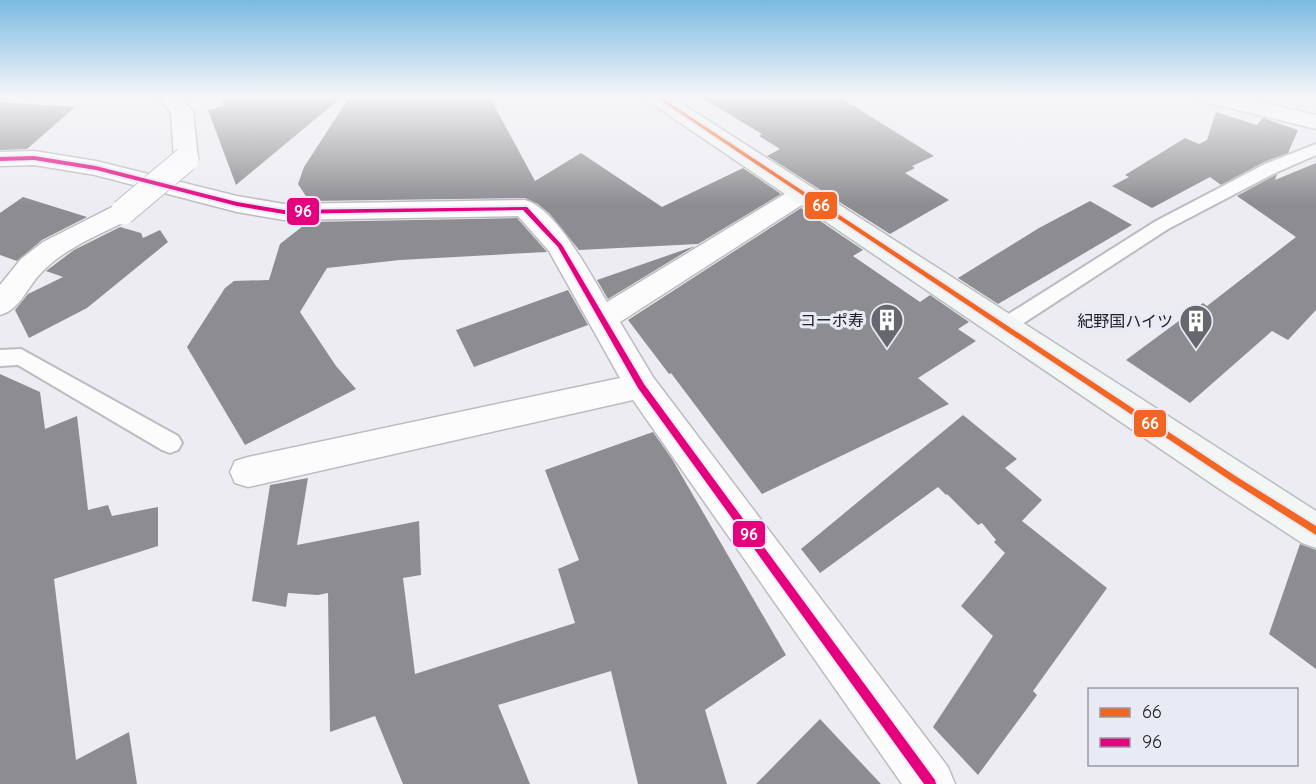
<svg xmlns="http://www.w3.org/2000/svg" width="1316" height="784" font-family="Quicksand,'Noto Sans JP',sans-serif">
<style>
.building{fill:#8d8d91}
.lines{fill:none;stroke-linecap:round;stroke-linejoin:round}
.lane-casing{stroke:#bbbcc0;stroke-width:4}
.street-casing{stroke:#bbbcc0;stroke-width:3}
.secondary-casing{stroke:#bbbcc0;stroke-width:3}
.lane{fill:#fcfcfd;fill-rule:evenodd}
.street{fill:#fcfcfd;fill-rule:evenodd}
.secondary{fill:#f2f6f4;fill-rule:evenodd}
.street-bridge-casing{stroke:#bbbcc0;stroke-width:27;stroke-linecap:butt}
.street-bridge{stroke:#fcfcfd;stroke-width:25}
.bus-1-casing{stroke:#e8eaf6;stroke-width:4}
.bus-2-casing{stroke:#e8eaf6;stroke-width:4}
.bus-1{fill:#f26522;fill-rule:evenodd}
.bus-2{fill:#e5007d;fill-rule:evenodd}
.labels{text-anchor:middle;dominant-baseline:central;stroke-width:6;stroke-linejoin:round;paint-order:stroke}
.poi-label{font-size:16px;fill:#202125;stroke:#e8eaf6;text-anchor:end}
.line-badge{stroke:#e8eaf6;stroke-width:2}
.badge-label{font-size:16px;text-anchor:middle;font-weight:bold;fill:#fff}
</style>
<rect width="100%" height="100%" fill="#ececf2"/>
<g class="building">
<polygon points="220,96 343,96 236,185 208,110 224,106"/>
<polygon points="350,96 489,96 535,181 581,153 662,207 743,168 781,194 698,244 579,250 550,214 538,204 525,198 309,201 298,184 304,167"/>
<polygon points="699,96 838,96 934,156 912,166 915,168 905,173 949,200 890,234 767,156 780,149 759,136 762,134"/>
<polygon points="0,102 75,107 27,149 0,150"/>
<polygon points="1216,112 1257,125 1263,118 1298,130 1288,153 1264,162 1221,185 1210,177 1152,208 1112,186 1129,177 1125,175 1185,138 1199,144 1207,140"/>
<polygon points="1316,163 1316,310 1288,340 1272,331 1190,403 1126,360 1203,303 1207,306 1296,237 1237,196 1277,174 1275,180"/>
<polygon points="23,197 87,217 42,240 17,261 0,255 0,213"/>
<polygon points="1090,201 1132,225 998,304 958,278 1039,228"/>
<polygon points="801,208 863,250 853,256 920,302 930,295 969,322 958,329 976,341 918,378 949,404 762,494 671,373 669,374 628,320"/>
<polygon points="517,218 547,252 400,260 327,268 300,312 336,366 356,389 245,445 187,347 225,288 234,281 269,280 280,244 308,222"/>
<polygon points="120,227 141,233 143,238 160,230 168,242 87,308 29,338 15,310 28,294 63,277 46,271 74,250"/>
<polygon points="695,246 608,299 597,280"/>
<polygon points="568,290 588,325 474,367 456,330"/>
<polygon points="0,374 40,392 45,429 77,416 88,510 108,505 112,516 158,507 158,546 54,579 76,760 129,732 137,784 0,784"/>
<polygon points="963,415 1017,459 1005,468 1042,500 1022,521 1107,588 1033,691 1037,695 978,775 933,727 993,636 961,606 1005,553 994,542 996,540 982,523 978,525 947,494 946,495 938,487 820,573 801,549"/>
<polygon points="653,432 672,459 786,655 705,710 727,784 638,784 611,671 498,705 530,784 403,784 375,716 330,732 328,593 318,595 288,593 286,607 252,601 270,485 308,478 297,545 419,521 421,575 403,578 415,674 575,623 558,569 579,560 545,470"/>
<polygon points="1300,544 1316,550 1316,669 1269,634"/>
<polygon points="820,719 881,784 756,784"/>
</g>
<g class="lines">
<g class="lane-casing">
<g id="lane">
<polygon points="1316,144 1316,155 1277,172 1168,229 1010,332 1003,334 996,332 993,327 996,322 1156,221 1265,164"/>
<polygon points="21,349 178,436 182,443 178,450 170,453 162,450 18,365 0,366 0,350"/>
</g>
</g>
<g class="street-casing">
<g id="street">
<polygon points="158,96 180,96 193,112 198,159 195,164 186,166 177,164 174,159 171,113"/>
<polygon points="1198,96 1235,96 1316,115 1316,129 1201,101"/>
<path d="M34 151 96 161 237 196 284 204 525 200C556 208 591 275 607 302L793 189 802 186 811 189 815 194 811 199 620 322 653 377 948 767 955 784H902L633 400 248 487 235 483 230 472 235 461 248 457 620 378 549 251 518 216 284 220 237 212 95 175 34 165 0 166V152Z"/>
<path d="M123 204 132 206 136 212 132 218C102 234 65 247 41 273 27 287 20 310 0 315V285L21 259 43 242 114 206Z"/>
</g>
</g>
<g class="secondary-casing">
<polygon id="secondary" points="645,96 670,96 1316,511 1316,548 1302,543 1221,490 648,101"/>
</g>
<use href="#lane" class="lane"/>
<use href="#street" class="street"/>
<use href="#secondary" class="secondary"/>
<g class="street-bridge-casing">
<polyline id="street-bridge" points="123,212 186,159"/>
</g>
<use href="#street-bridge" class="street-bridge"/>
<g class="bus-1-casing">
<polygon id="bus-1" points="654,96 659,96 1237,477 1316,526 1316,535 1231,481"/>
</g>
<g class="bus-2-casing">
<polygon id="bus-2" points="34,156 96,166 237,202 284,210 527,207 562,245 644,384 935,780 936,784 924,784 638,388 558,247 523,210 284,214 237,206 96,170 34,160 0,161 0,157"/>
</g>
<use href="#bus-1" class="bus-1"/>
<use href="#bus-2" class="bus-2"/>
</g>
<linearGradient id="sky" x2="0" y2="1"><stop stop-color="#7bbae1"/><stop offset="0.47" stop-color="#f6f6f9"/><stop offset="1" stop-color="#f6f6f9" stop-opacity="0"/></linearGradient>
<rect width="1316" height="205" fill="url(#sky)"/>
<defs>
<g id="building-pin" transform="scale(1.725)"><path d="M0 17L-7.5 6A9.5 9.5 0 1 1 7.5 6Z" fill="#67686d" stroke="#e8eaf6"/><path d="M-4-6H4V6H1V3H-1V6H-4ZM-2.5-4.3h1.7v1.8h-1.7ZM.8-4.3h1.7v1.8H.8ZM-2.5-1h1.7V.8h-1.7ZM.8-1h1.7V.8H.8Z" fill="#fff"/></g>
</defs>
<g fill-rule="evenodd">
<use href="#building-pin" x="887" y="320"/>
<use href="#building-pin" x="1196" y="321"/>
</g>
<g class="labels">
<g class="poi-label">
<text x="864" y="320">コーポ寿</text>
<text x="1173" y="321">紀野国ハイツ</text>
</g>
</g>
<g class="line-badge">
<rect x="804" y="191" width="34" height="29" rx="6" fill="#f26522"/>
<rect x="286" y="197" width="34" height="29" rx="6" fill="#e5007d"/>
<rect x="1133" y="409" width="34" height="29" rx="6" fill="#f26522"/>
<rect x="732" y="520" width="34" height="28" rx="6" fill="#e5007d"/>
</g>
<g class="badge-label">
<text x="821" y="211">66</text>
<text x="303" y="217">96</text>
<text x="1150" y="429">66</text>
<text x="749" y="540">96</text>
</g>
<rect x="1088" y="688" width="210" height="78" fill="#e8eaf6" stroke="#989aa2" stroke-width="1.5"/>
<rect x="1100" y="708" width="30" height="9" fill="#f26522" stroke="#989aa2" stroke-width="1.5"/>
<text x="1142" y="718" font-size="18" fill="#202125">66</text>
<rect x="1100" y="738" width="30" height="9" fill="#e5007d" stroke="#989aa2" stroke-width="1.5"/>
<text x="1142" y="748" font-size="18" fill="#202125">96</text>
</svg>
